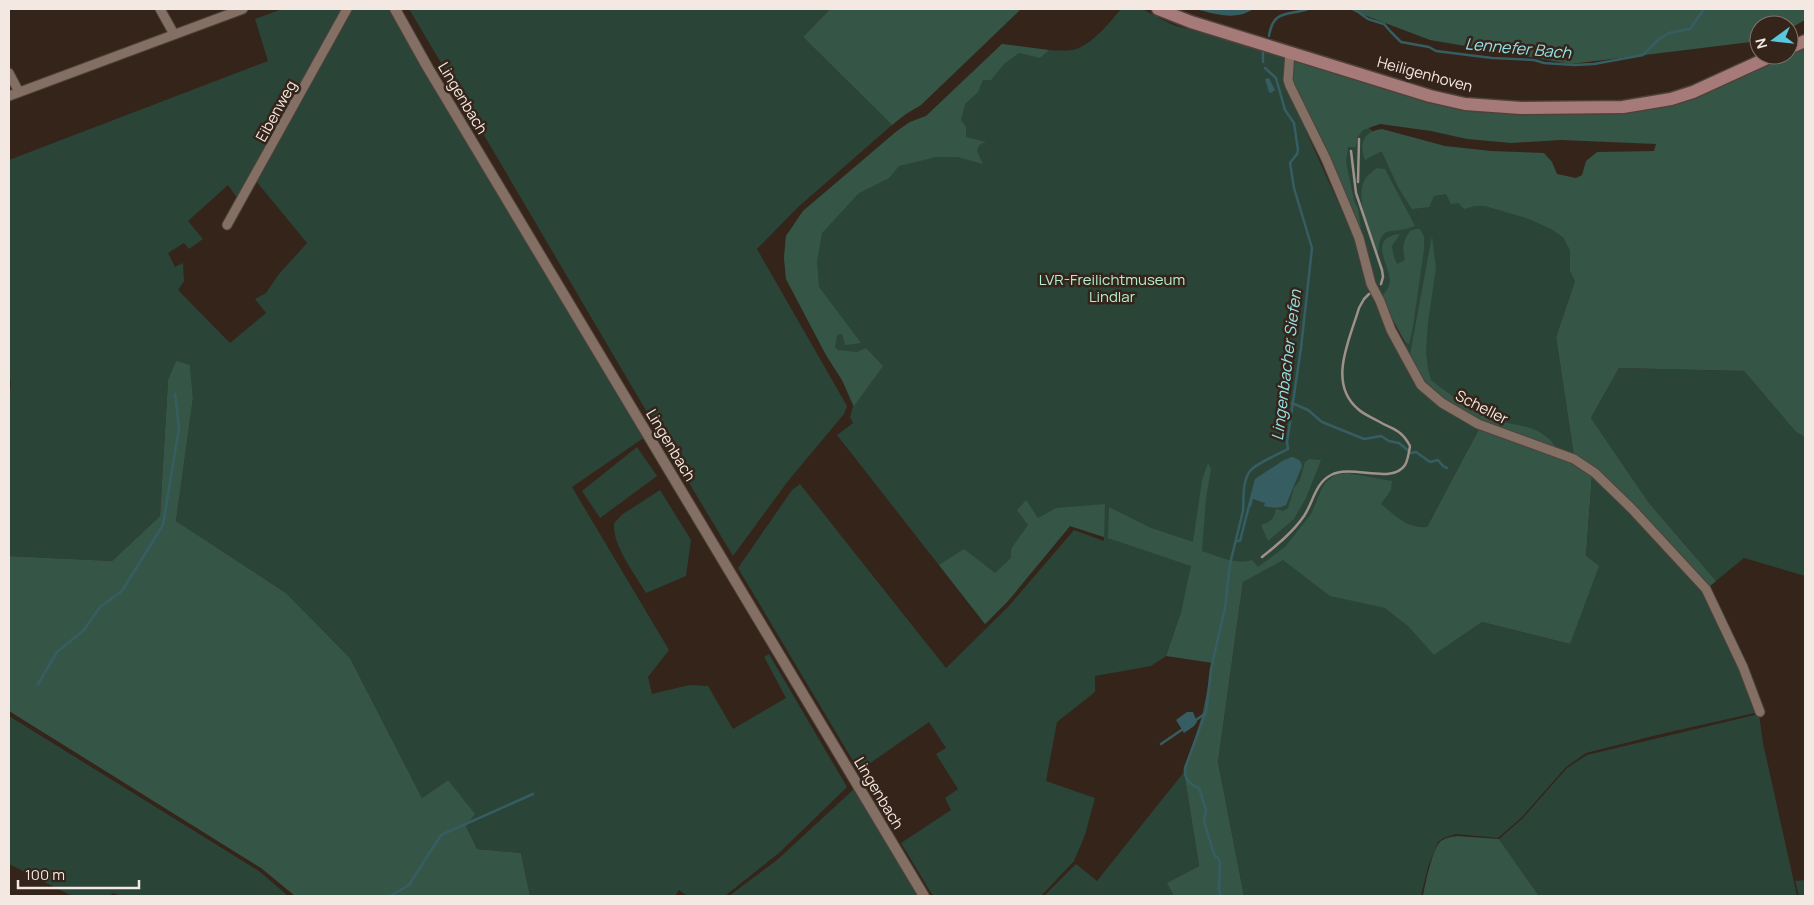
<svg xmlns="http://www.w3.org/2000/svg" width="1814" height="905" font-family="Manrope,sans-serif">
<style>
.green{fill:#2b4438}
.forest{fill:#355546}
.water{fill:#365e62}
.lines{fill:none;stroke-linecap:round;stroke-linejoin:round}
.stream{stroke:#365e62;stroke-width:2.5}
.minor-casing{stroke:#4f423a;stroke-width:11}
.tertiary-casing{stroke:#4f423a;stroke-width:12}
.secondary-casing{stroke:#4f423a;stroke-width:15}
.minor{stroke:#836f64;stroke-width:9}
.tertiary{stroke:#836f64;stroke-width:10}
.secondary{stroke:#a67a79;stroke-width:12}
.rail{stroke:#9f9189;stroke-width:2.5}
.labels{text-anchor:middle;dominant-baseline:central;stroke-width:5;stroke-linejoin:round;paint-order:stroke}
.street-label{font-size:15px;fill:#f4e8e2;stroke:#34241a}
.park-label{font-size:15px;fill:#b1efd1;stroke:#34241a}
.water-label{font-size:16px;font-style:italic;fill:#94e1e8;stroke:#34241a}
</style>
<rect width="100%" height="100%" fill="#34241a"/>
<g class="green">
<polygon points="282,9 344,9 240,202 228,185 188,221 203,239 189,249 184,243 168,253 175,267 183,263 184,281 178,290 230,343 266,313 255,299 266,293 279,274 307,243 256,181 349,9 388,9 645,437 572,487 669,650 648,677 652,694 689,685 708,686 733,729 786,698 764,657 769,654 847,787 780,852 725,896 687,896 679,890 675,896 530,896 521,853 477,849 466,826 448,780 422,798 350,658 286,593 176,521 193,398 190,365 176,362 168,380 160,516 112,561 9,556 9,399 11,382 9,379 9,160 268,61 255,19"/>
<path d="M409 9H830L803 37 892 125 797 208 757 249 847 406 844 414 788 481 733 556C623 374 518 191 409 9Z"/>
<path d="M1121 9H1142L1173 25 1285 56 1284 82 1354 238 1361 267 1369 288 1403 362 1418 387 1441 405 1479 429 1427 527 1434 655 1482 622 1570 644 1586 557 1592 475 1631 510 1705 590 1759 712 1661 734 1586 753 1566 767 1522 817 1498 838 1456 834 1444 838 1438 842 1428 867 1421 896H1244L1218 762 1243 583 1192 566 1181 612 1166 656 1151 666 1095 676V692L1057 722 1046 781 1095 798 1085 835 1074 861 1041 896H933L901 843 951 810 945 798 958 789 936 754 946 748 929 722 859 771 738 568 792 490 800 484 946 668 1008 607 1074 530 1104 541V537L1070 526 1008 601 985 624 837 435 853 423 850 417 853 406 842 380 826 355 786 279 784 258 786 236 803 211 897 131 910 122 926 116 1002 44C1019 46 1065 55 1079 48 1096 40 1109 23 1121 9Z"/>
<polygon points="1361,122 1378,135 1535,217 1572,242 1575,281 1556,337 1574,456 1446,400 1409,360 1405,342 1381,298 1317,135"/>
<polygon points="1619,368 1744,371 1796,432 1805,437 1805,576 1744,558 1716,581 1649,503 1591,418"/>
<polygon points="637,447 657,476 600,518 582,491"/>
<path d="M660 490 691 540 686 576 646 593C635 574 612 545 614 523L623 514Z"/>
<polygon points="1759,714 1763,743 1797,896 1539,896 1499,839 1523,818 1567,768 1587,755"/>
<polygon points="9,716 259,871 288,896 121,896 113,893 109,896 72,896 9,864"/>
<polygon points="1184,772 1199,866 1168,883 1174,896 1044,896 1076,864 1097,881"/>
<polygon points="854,789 918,896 729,896 777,860"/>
<polygon points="1805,880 1805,896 1799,896 1795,881"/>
</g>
<g class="forest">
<polygon points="830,9 1021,9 921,105 906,114 892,125 803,37"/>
<polygon points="1348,9 1805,9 1805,20 1789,29 1789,25 1759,25 1759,41 1571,64 1430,40"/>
<polygon points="1002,44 1049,50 1040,58 1019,53 1004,64 991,80 983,80 978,92 965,104 961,120 966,127 966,137 986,142 979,145 977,151 983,164 957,157 936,157 899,166 889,178 859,193 822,233 817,261 819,287 861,343 845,345 842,334 839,334 837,336 835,347 838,350 857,352 866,348 883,366 854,406 842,380 826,355 786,279 784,258 786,236 803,211 897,131 910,122 926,116"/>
<path d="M1805 46V437L1796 432 1744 371 1619 368 1591 418 1649 503 1716 581 1708 588 1574 456 1556 337 1575 281 1570 271V250L1563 237 1551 229 1529 219 1485 206H1475L1464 209 1458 203 1451 204 1446 194 1434 196 1429 207 1412 209 1398 187 1382 152H1380L1365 160C1358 143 1364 131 1382 129L1445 146 1491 151 1544 153 1552 162 1557 174 1576 178 1582 175 1586 161 1597 152 1654 151 1656 144 1561 140 1511 143 1467 139 1431 131 1380 124 1363 130 1357 138 1356 147H1348L1346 162 1354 200 1358 209 1362 236 1293 81V69L1295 61 1429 101 1622 113 1695 99 1754 68 1784 55H1789V53Z"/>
<path d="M1376 168 1385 169 1415 226C1391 236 1380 221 1378 256 1371 239 1354 196 1365 179 1367 175 1373 172 1376 168Z"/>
<path d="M1416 229H1420L1424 237V249L1413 327 1409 344 1405 342 1381 298C1385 292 1389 289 1390 281 1390 268 1373 245 1389 237 1393 235 1396 234 1400 234L1392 246 1394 257 1397 264 1405 260C1402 248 1403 241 1410 231Z"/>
<path d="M1432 236 1436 268 1428 322 1426 352 1428 369 1431 380C1447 393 1468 407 1487 416 1515 430 1537 419 1558 450L1481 423 1446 400 1423 383 1409 360Z"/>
<polygon points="176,361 190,365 193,398 176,521 286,593 350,658 422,798 448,780 475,814 466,826 477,849 521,853 530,896 295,896 261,868 9,711 9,556 112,561 160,516 168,380"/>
<path d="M1479 429 1565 459 1592 475 1586 556 1599 566 1570 644 1482 622 1434 655 1409 627 1385 608 1330 596 1283 560 1243 582 1218 762 1244 896H1174L1167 883 1199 866 1184 772 1202 716 1213 663 1166 656 1181 612 1191 566 1108 538 1109 507 1151 528 1193 542 1202 480 1208 463 1211 469 1206 498 1202 551C1217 556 1236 565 1252 560L1258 567 1285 547 1311 514 1322 488 1326 482 1335 475 1347 473 1392 481 1391 490 1381 504C1396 516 1407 529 1427 527Z"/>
<path d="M1309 459 1321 460 1306 498 1294 519 1268 541 1261 525C1271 522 1274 519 1276 509L1283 511 1288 508 1294 488 1300 480 1305 462Z"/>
<polygon points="1026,500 1038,518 1056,508 1105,504 1104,537 1070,526 1008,601 985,624 939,565 964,549 995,573 1011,558 1011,549 1028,525 1017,510"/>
<path d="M1457 836 1499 839 1539 896H1423C1425 884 1432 852 1439 843 1443 838 1451 837 1457 836Z"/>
</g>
<g class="water">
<path d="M1196 9H1253C1236 21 1215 14 1196 9Z"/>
<polygon points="1269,78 1275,90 1271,93 1269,92 1265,79"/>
<path d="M1292 457C1298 459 1301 460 1302 466L1286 505C1278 509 1272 508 1264 506L1265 503 1253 499 1251 507 1248 505 1255 479 1284 460Z"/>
<polygon points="1187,712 1193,712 1197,722 1194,726 1184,733 1176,720"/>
</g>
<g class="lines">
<g class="stream">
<polyline points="1354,9 1368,19 1384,24 1391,32 1401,42 1429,47 1436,51 1492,58 1534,60 1544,63 1574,65 1594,64 1643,55 1659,39 1669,33 1690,29 1704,9"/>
<path d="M1269 36C1273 9 1288 16 1308 9"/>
<polyline points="1263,52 1263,62"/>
<polyline points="1292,403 1308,410 1322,422 1364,439 1381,436 1389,441 1399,443 1411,453 1416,452 1430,462 1438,460 1443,466 1447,468"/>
<polyline points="1236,541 1240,541 1249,506"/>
<polyline points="38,684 57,652 83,631 100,607 122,591 163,525 179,428 175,394"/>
<path d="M1205 714 1185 768C1184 779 1189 784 1199 788L1206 810 1204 821 1214 854 1220 861 1219 889 1220 896"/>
<path d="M1193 722 1206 713 1211 669 1225 608 1230 564 1243 511C1244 499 1242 482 1250 471 1255 464 1279 454 1288 449L1287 442 1301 348 1312 248 1294 188 1290 163 1297 154 1298 150 1294 123 1285 110 1276 78 1265 68"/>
<polyline points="1161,744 1183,729"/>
<polyline points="390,896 409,885 441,835 533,794"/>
</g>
<g class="minor-casing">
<g id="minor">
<polyline points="160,9 174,34"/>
<polyline points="1290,52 1288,80 1290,86 1326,159 1350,216 1359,238 1371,284 1380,301 1391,330 1421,385 1442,403 1478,424 1574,459 1595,473 1632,509 1706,589 1743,667 1760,712"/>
<polyline points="9,73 19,92"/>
<polyline points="9,96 243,9"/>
<polyline points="227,225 347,9"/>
</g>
</g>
<g class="tertiary-casing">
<polyline id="tertiary" points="395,9 428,68 924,896"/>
</g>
<g class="secondary-casing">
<g id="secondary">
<polyline points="1158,9 1191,22 1430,96 1465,104 1521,108 1623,107 1671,99 1693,92 1774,55"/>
<polyline points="1789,48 1805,41"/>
</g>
</g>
<use href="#minor" class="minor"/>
<use href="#tertiary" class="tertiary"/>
<use href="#secondary" class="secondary"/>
<g class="rail">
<polyline points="1351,151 1356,193 1382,270 1383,277 1381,284"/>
<polyline points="1358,182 1359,139"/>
<path d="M1262 557C1277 545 1293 532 1304 516 1313 503 1315 483 1331 475 1352 464 1392 485 1405 465 1408 460 1409 452 1410 446 1401 429 1393 430 1378 421 1371 417 1363 414 1358 409 1327 383 1350 339 1359 308L1364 299 1369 294"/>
</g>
</g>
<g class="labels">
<g class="street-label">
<text transform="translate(1425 74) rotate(15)">Heiligenhoven</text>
<text transform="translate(463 98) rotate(59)">Lingenbach</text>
<text transform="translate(276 111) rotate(-61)">Eibenweg</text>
<text transform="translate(1482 407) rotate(27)">Scheller</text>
<text transform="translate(671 445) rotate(59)">Lingenbach</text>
<text transform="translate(879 793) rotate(59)">Lingenbach</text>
</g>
<g class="park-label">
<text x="1112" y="279">LVR-Freilichtmuseum<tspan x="1112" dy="17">Lindlar</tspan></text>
</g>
<g class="water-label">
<text transform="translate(1518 48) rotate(5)">Lennefer Bach</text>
<text transform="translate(1286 365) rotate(-83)">Lingenbacher Siefen</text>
</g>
</g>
<rect width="1814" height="905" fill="none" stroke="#f4e8e2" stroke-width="20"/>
<g transform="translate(1774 40) rotate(255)"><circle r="24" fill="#34241a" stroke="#81726a"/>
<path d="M0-4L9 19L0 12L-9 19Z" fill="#56c9e0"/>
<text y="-8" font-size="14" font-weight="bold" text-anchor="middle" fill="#f4e8e2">N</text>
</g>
<path d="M18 880v8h121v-8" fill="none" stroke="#f4e8e2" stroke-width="2.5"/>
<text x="25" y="880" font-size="15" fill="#f4e8e2" stroke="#34241a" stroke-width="4" paint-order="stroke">100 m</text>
</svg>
